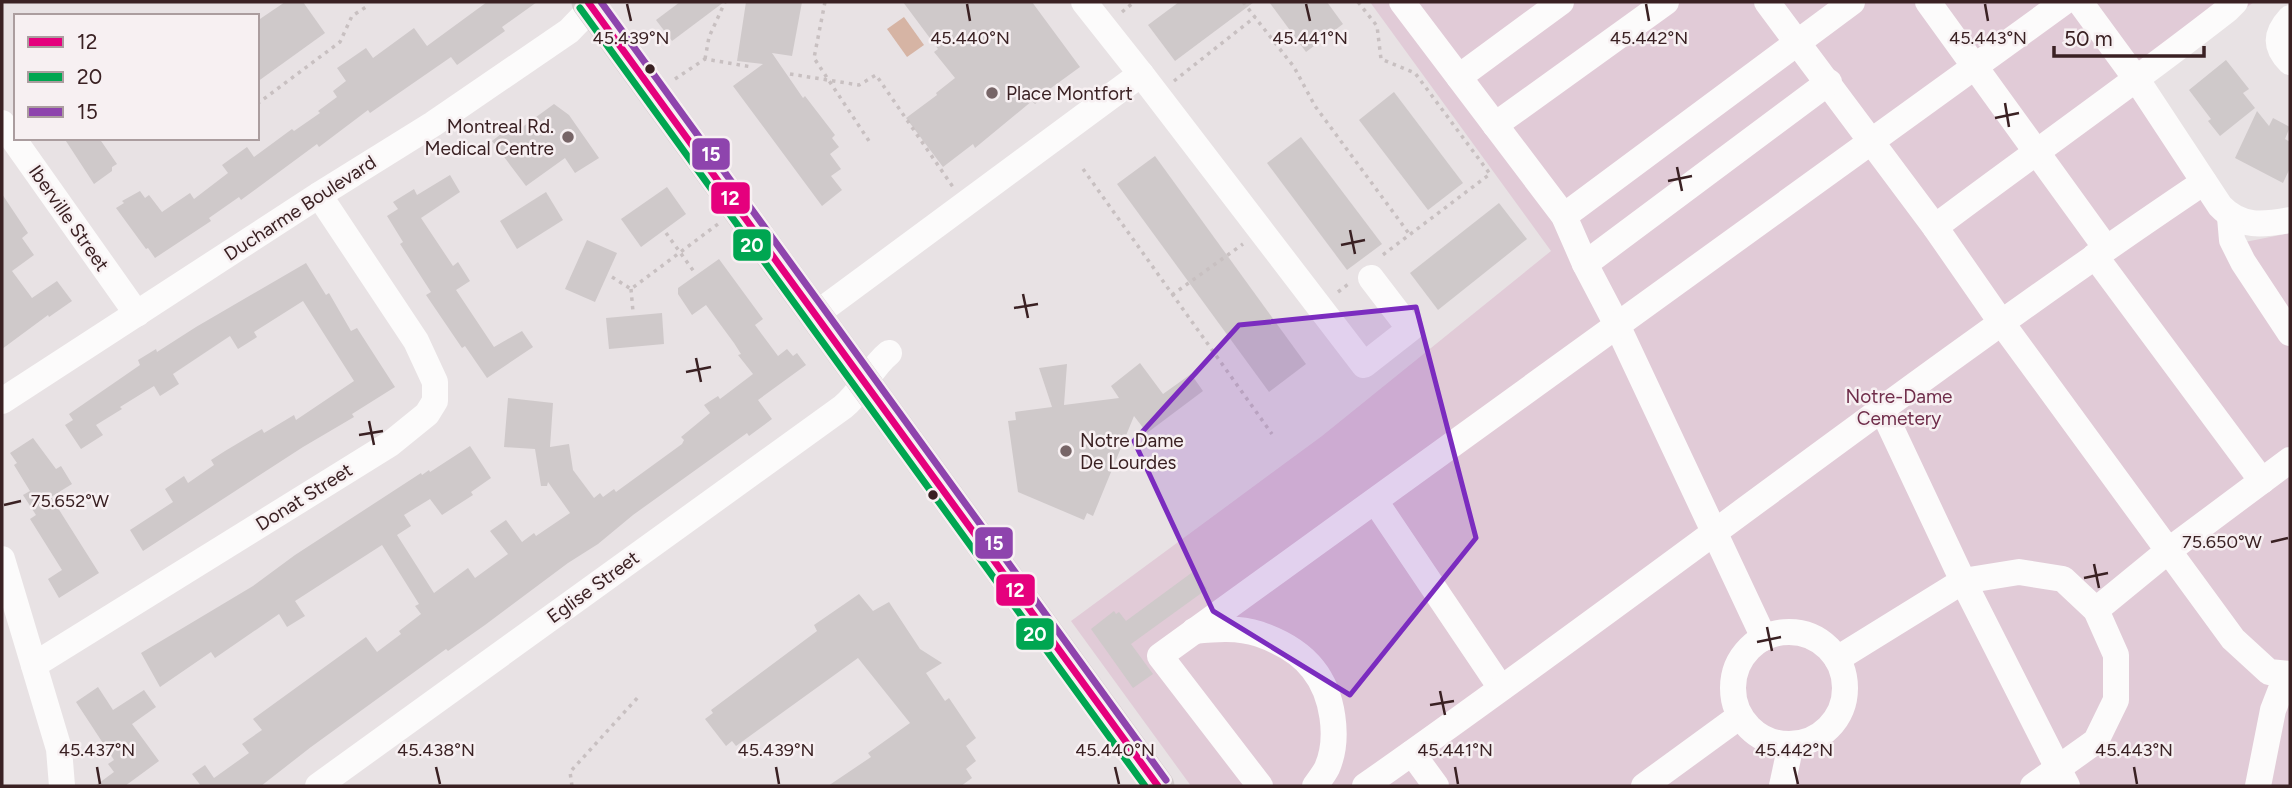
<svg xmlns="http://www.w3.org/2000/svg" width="2292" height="788" font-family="Figtree,sans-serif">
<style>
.green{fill:#e1cbd7}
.water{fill:#d6b4a4}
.building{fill:#cfc9ca}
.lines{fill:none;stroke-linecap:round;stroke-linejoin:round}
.path{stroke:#c8c0c1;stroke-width:3.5;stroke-dasharray:3.5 5;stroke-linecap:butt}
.minor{stroke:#fcfbfb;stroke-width:26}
.major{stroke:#d4cdce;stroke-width:33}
.bus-1-casing{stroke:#f7f0f2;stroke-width:12}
.bus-2-casing{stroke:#f7f0f2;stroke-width:12}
.bus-3-casing{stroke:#f7f0f2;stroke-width:12}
.bus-1{stroke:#e5007d;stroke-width:7}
.bus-2{stroke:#00a651;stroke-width:7}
.bus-3{stroke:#8e44ad;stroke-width:7}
.marked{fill:#7b2cbf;fill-opacity:0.2;stroke:#7b2cbf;stroke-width:5;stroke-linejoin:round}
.ticks{fill:none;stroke:#3a2123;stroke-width:2.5}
.bus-dot{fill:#3a2123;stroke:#f7f0f2;stroke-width:2.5}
.poi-dot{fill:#776567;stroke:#f7f0f2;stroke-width:2.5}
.labels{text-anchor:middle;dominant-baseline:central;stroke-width:5;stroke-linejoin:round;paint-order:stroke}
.poi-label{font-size:19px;fill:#3a2123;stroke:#f7f0f2;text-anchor:start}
.street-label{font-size:19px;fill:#3a2123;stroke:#f7f0f2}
.park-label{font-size:19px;fill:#6f2d4a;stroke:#f7f0f2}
.ticks-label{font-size:18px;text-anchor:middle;fill:#3a2123;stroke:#f7f0f2;stroke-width:5;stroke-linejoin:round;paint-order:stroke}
.line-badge{stroke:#f7f0f2;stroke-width:2.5}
.badge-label{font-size:19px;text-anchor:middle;font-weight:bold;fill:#fff}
</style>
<rect width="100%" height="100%" fill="#e8e2e4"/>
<polygon class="green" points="1370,2 2254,2 2142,84 2245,242 2290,233 2290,786 1191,786 1071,621 1322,436 1551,251"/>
<polygon class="water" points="904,17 924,45 907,57 887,29"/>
<g class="building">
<polygon points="285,2 303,2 325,33 257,82 257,21"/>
<polygon points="487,2 537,2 502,27 505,31 457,65 451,57 370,113 368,110 319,147 317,144 241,200 239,197 209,218 211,221 155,258 148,248 146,249 116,208 124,203 122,201 140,191 145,198 149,195 162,212 190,193 194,199 228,173 222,165 247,147 254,157 292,129 294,131 320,113 318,111 337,97 333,91 346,81 337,68 366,48 373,58 414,28 427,46"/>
<polygon points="680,2 724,2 672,41 656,20"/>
<polygon points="746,2 802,2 792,56 772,53 803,98 805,96 835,135 832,138 839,147 830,154 841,169 831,176 842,190 822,206 733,86 763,64 737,61"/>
<polygon points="903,2 1032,2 1080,67 1047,91 1049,94 1035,104 1032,101 975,148 973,144 943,167 906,118 937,95 936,93 955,78 934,52 938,49"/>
<polygon points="1179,2 1254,2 1175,61 1148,25"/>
<polygon points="1269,2 1327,2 1343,24 1306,52"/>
<polygon points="2226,60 2249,89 2243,93 2255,108 2220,136 2208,121 2211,119 2189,90"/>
<polygon points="1394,92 1463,183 1428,210 1359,120"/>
<polygon points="554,104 569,115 599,158 575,173 565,158 526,186 492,141 516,122 521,128"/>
<polygon points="2257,111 2269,126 2273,118 2290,127 2285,139 2290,142 2290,168 2283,183 2235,158"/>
<polygon points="1301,137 1382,244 1347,270 1267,163"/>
<polygon points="64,138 99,138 117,164 112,167 112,171 94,184"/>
<polygon points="1155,156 1306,364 1269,392 1117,184"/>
<polygon points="450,175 460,192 421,218 453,266 458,262 470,281 456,290 494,347 522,331 533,347 487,378 465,346 462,348 426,295 431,292 400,244 403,242 387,216 398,209 393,202 414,189 417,195"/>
<polygon points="667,187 686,214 641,247 621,219"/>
<polygon points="546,192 563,220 517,249 500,221"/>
<polygon points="2,194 28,233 22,238 34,255 12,271 32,298 57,281 72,301 49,317 48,315 2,349"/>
<polygon points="1499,203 1527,239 1438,310 1410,273"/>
<polygon points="587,240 617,253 595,302 565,289"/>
<polygon points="719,259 763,319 755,325 778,356 787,349 793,356 797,353 806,365 758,400 772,419 749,436 747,433 633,515 598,544 568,563 485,625 448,651 446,649 311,747 261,786 201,786 192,774 205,765 214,778 249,753 242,744 262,730 253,719 366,637 377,652 401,634 399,631 421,614 415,606 419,604 382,545 295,601 305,616 287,627 279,614 215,658 211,652 160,687 141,653 253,586 295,555 421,473 422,475 429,470 430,472 470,446 491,478 471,492 473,495 442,515 430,499 404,515 411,526 397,535 434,593 468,568 475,578 508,554 490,531 506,520 522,542 534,533 536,536 570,513 548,482 547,486 541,486 535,449 504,447 508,398 553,403 550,447 569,444 573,470 594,498 600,493 603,497 614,489 616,492 682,444 684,440 681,437 710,413 704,405 718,396 720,399 753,374 738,355 741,354 734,343 706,305 692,315 678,294 678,288"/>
<polygon points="306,263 326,295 329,293 351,331 357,328 395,387 352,414 354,417 303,447 143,551 130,530 173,502 165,489 184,476 188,483 214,465 211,460 225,451 262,429 264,433 294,415 296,420 354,381 303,301 254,332 257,337 238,349 230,336 173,374 179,384 160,396 154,386 120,407 122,409 96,425 103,435 81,449 65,425 73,420 69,414 140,365 138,360 156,349 157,352 196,327"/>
<polygon points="662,313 664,344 609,349 606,318"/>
<polygon points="1140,363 1163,394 1191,374 1203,391 1147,433 1134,416 1093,516 1087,513 1084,520 1018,492 1008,421 1016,420 1015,412 1052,407 1039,368 1067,364 1064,405 1119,398 1111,386"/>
<polygon points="33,438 56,469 61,466 72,484 51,497 99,573 59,598 48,579 62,570 30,519 36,515 23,495 30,491 14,465 17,463 10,453"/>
<polygon points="1194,571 1207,589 1131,644 1153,674 1133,688 1091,629 1114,611 1116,614 1119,612 1126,621"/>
<polygon points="859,594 873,611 889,602 920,649 942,663 926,673 945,701 949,698 976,738 966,746 976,761 966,769 972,778 961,786 828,786 871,757 868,753 910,723 858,658 736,746 732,741 726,746 705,719 713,713 711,710 817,631 814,625"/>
<polygon points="98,687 113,710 144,690 156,707 132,724 159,761 125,786 95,786 114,772 108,764 114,760 76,702"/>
</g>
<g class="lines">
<g class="path">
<polyline points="825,2 814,58 871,144"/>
<polyline points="1243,2 1294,67 1315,106 1410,235"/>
<polyline points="1358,2 1377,26 1381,59 1415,73 1490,174 1380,257"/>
<polyline points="1122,12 1134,2"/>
<polyline points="705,59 709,37 725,2"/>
<polyline points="790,74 859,85 876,75 953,187"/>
<polyline points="675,79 705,59 752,67"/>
<polyline points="1174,81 1255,17"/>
<polyline points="257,104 340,42 352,16 366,7"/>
<polyline points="1083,169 1272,434"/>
<polyline points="666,233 695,273"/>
<polyline points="612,277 631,289 718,224"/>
<polyline points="631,289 633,312"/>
<polyline points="1338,292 1351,282"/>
<polyline points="1172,295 1243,244"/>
<polyline points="572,786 570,772 640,695"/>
</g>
<g class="minor">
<polyline points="1402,2 1564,216 1585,264 1617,325 1764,638"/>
<polyline points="1767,2 1935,227 2001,322 2233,639 2269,672 2290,674"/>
<polyline points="1928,2 2106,248"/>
<path d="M2080 2 2137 80 2220 206C2241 228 2263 225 2290 220"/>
<path d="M2290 18C2276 33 2274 46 2290 62"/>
<polyline points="1141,74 1364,365 1410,329 1371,278"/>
<polyline points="1459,77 1561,2"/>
<polyline points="2,123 137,314"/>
<polyline points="1495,125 1666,2"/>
<polyline points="1564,216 1852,2"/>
<polyline points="2230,217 2232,240 2243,262 2290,333"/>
<path d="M1935 227C2032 154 2131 85 2227 10L2235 2"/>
<polyline points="2095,256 2262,481"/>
<polyline points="1585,264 1829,82"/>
<polyline points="815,315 1141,74 1084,2"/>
<polyline points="2,401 319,195 433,124 569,31 597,2"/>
<polyline points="1883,411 1963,581 2067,786"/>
<polyline points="1375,501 1501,688"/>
<polyline points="2,559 59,749 62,786"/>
<polyline points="2096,610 2168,551 2290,460"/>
<path d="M1194 631C1215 629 1238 627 1259 634 1279 641 1300 652 1313 669 1333 694 1340 738 1327 768 1324 774 1319 780 1315 786"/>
<circle cx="1789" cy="688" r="56"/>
<polyline points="1837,659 1963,581 2019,572 2063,579 2096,610 2116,655 2116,700 2096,741 2033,786"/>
<polyline points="34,665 390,444 427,414 435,401 435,382 416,341 319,195"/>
<polyline points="1412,753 1436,786"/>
<path d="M318 786 843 407C862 392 870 368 889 353"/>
<polyline points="1260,786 1160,656 2064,2"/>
<path d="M1365 786C1647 588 1918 374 2204 182"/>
<polyline points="1644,786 1740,716"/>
<polyline points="1782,786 1791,744"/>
<polyline points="2258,786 2273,710 2287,674"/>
</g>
<polyline class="major" points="588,2 1158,786"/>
<g class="bus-1-casing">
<polyline id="bus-1" points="588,2 1158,786"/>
</g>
<g class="bus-2-casing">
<polyline id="bus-2" points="580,8 1145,786"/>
</g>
<g class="bus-3-casing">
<polyline id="bus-3" points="601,2 1166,780"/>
</g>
<use href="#bus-1" class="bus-1"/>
<use href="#bus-2" class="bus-2"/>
<use href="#bus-3" class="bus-3"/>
</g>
<path class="marked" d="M1416 307 1476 538 1350 695 1213 611 1134 441 1239 325Z"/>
<path class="ticks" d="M627 4 631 21M967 4 970 21M1306 4 1310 21M1646 4 1649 21M1985 4 1988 21M2005 103 2009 127M1995 118 2019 113M1677 167 1682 191M1668 181 1692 176M1350 230 1355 254M1341 245 1365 240M1023 294 1028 318M1014 308 1038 304M696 358 701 382M686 372 711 367M369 421 374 445M359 435 383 431M4 505 21 501M2271 542 2288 538M2094 564 2099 588M2084 578 2108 573M1767 627 1772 651M1757 642 1781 637M1440 691 1445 715M1430 705 1454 701M97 767 100 784M436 767 440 784M776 767 779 784M1115 767 1119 784M1455 767 1458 784M1794 767 1798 784M2134 767 2137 784"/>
<g class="bus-dot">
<circle cx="650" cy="69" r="6"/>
<circle cx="933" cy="495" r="6"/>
</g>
<g class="poi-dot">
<circle cx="992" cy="93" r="7"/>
<circle cx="568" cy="137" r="7"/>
<circle cx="1066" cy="451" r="7"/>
</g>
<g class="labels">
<g class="poi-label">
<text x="1006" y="93">Place Montfort</text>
<text x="554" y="126" text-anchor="end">Montreal Rd.<tspan x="554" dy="22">Medical Centre</tspan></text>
<text x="1080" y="440">Notre Dame<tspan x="1080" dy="22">De Lourdes</tspan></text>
</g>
<g class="street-label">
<text transform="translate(300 208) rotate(-33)">Ducharme Boulevard</text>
<text transform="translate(69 218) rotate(55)">Iberville Street</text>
<text transform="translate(304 497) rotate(-32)">Donat Street</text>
<text transform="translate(593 587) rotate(-36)">Eglise Street</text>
</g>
<g class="park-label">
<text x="1899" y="396">Notre-Dame<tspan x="1899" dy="22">Cemetery</tspan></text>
</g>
</g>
<g class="ticks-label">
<text x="631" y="44">45.439°N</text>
<text x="970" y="44">45.440°N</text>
<text x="1310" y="44">45.441°N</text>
<text x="1649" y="44">45.442°N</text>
<text x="1988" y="44">45.443°N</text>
<text x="70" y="507">75.652°W</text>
<text x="2222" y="548">75.650°W</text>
<text x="97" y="756">45.437°N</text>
<text x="436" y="756">45.438°N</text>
<text x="776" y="756">45.439°N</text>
<text x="1115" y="756">45.440°N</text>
<text x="1455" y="756">45.441°N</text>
<text x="1794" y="756">45.442°N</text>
<text x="2134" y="756">45.443°N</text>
</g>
<g class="line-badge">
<rect x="691" y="137" width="40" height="34" rx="7" fill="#8e44ad"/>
<rect x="710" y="181" width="41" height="34" rx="7" fill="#e5007d"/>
<rect x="732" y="228" width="40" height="34" rx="7" fill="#00a651"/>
<rect x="974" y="526" width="40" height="34" rx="7" fill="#8e44ad"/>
<rect x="995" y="573" width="41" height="34" rx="7" fill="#e5007d"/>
<rect x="1015" y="617" width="40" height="34" rx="7" fill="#00a651"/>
</g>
<g class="badge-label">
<text x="711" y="161">15</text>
<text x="730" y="205">12</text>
<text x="752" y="252">20</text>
<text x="994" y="550">15</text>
<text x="1015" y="597">12</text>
<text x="1035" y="641">20</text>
</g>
<rect width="2292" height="788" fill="none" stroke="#3a2123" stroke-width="7"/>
<rect x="14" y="14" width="245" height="126" fill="#f7f0f2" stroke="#ab9d9f" stroke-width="2"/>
<rect x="28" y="37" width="35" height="10" fill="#e5007d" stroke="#ab9d9f" stroke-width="2"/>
<text x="77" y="49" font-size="21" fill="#3a2123">12</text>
<rect x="28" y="72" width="35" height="10" fill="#00a651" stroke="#ab9d9f" stroke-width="2"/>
<text x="77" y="84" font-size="21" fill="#3a2123">20</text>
<rect x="28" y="107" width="35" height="10" fill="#8e44ad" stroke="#ab9d9f" stroke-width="2"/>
<text x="77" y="119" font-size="21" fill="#3a2123">15</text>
<path d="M2054 46v10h150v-10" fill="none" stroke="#3a2123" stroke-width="3.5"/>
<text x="2064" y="46" font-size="21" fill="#3a2123" stroke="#f7f0f2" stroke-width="5" paint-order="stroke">50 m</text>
</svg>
